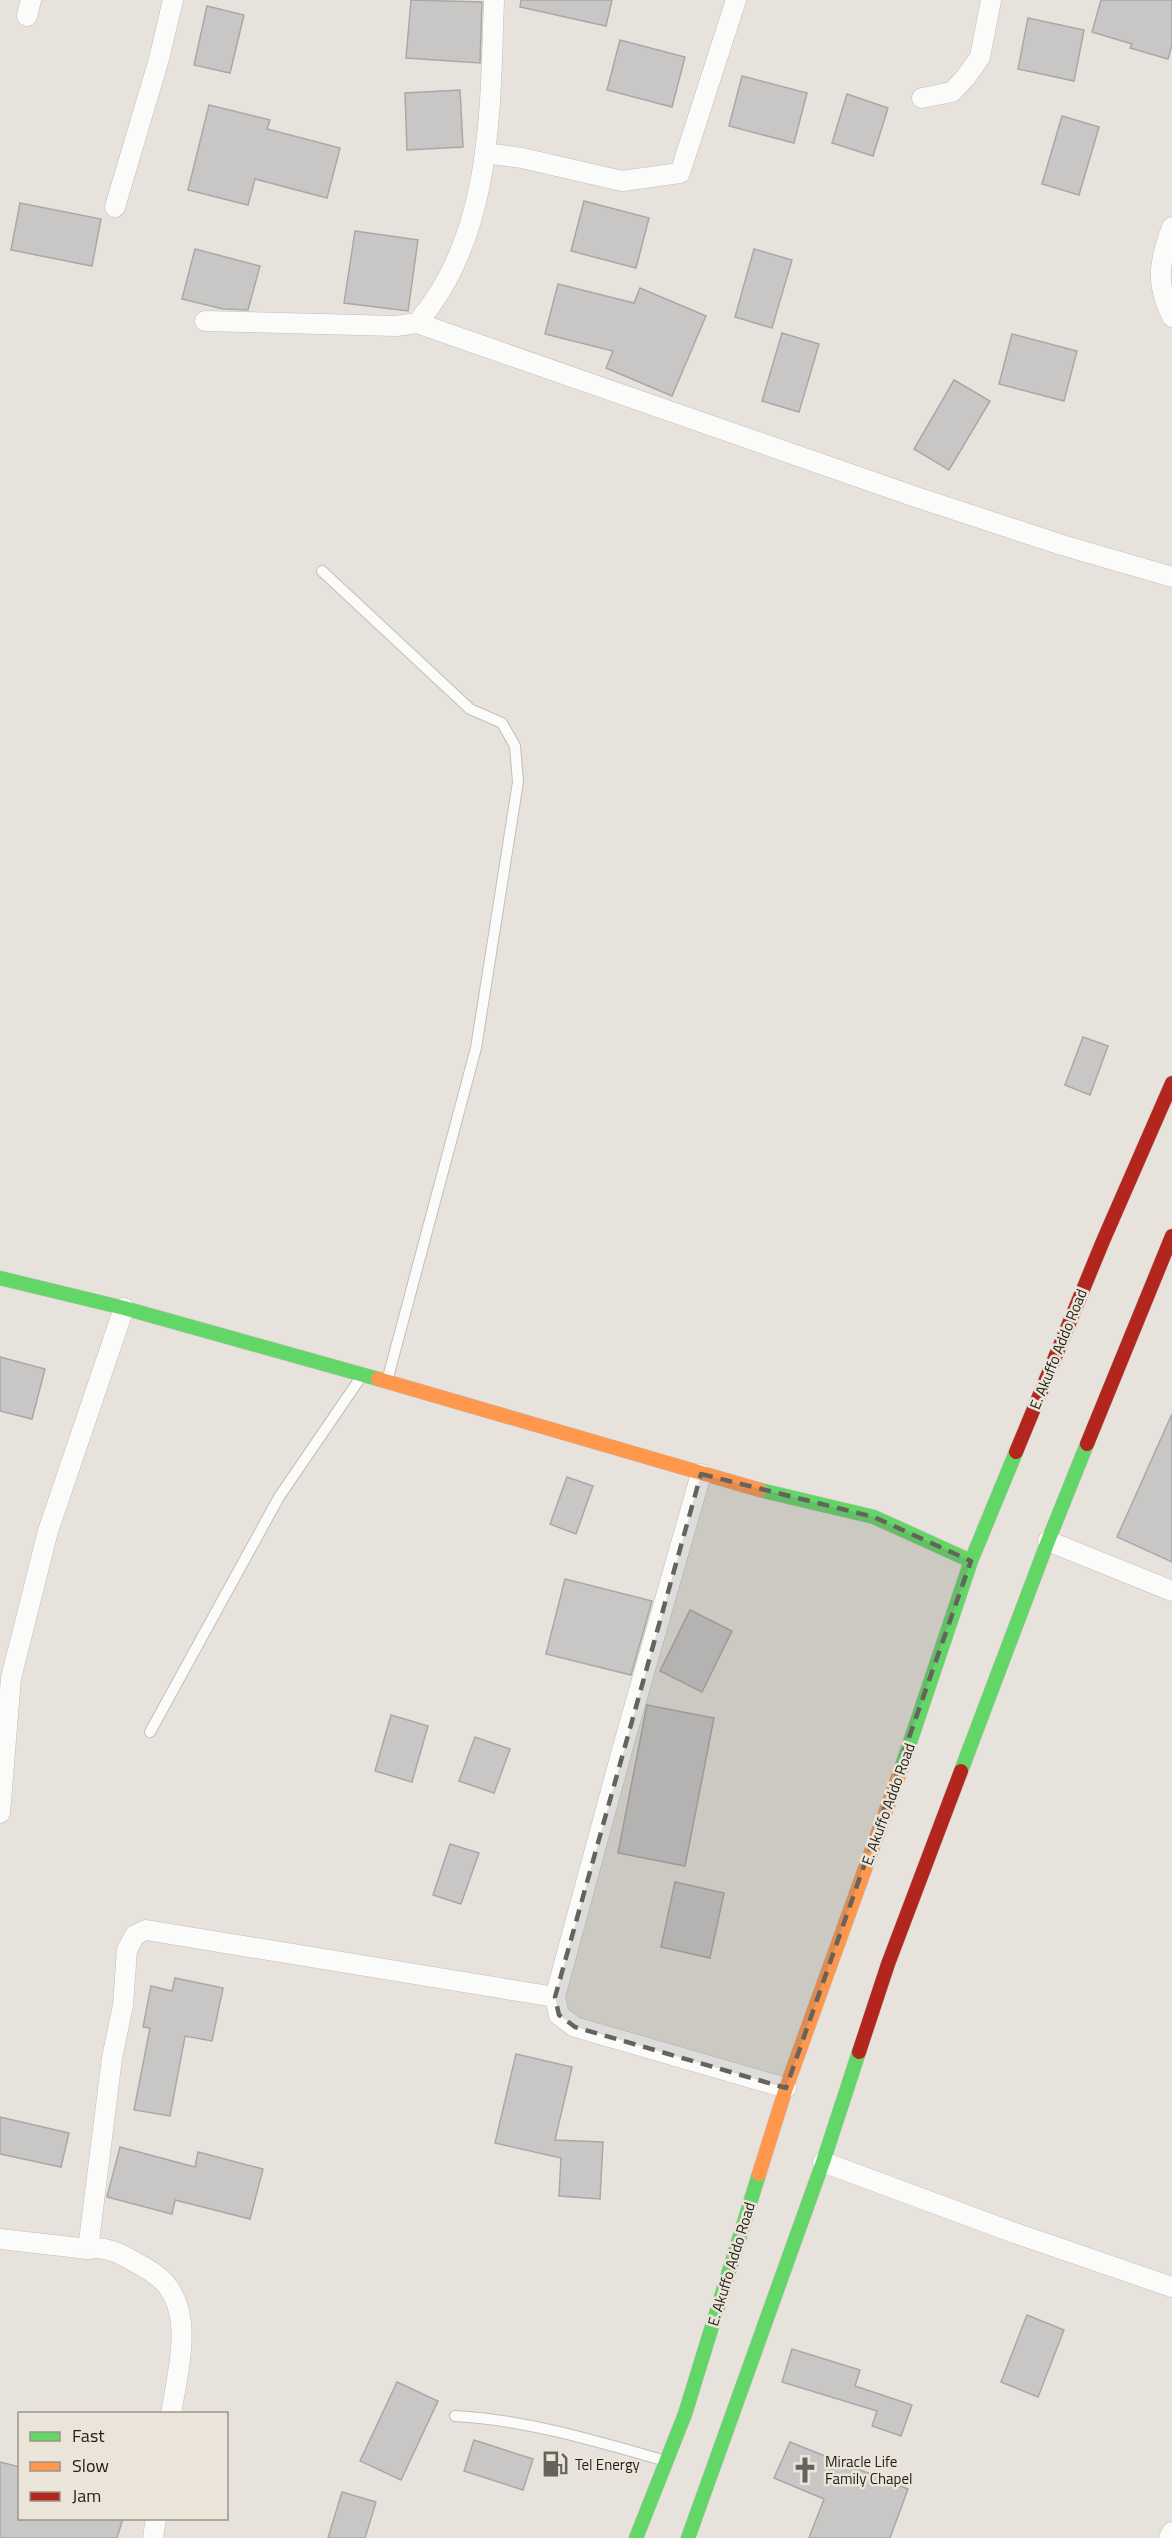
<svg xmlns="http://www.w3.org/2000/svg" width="1172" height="2538" font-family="'Titillium Web',sans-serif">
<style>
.building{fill:#c9c7c6;stroke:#a9a8a7;stroke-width:1.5}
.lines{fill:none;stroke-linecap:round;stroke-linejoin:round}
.lane-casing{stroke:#c1beb8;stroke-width:12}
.street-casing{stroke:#c1beb8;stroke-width:21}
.fast-casing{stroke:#c1beb8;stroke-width:15}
.slow-casing{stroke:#c1beb8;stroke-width:15}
.jam-casing{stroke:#c1beb8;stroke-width:15}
.lane{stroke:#fbfbfa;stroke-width:10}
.street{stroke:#fbfbfa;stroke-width:20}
.fast{stroke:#63d668;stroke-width:14}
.slow{stroke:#ff974d;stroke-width:14}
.jam{stroke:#b3261e;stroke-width:14}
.marked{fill:#66635d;fill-opacity:0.2;stroke:#66635d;stroke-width:4.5;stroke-dasharray:12 8;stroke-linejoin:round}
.labels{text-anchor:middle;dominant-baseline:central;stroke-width:5;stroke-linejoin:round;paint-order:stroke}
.street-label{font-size:15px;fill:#201e19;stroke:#ebe4d8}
.poi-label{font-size:15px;fill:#201e19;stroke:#ebe4d8;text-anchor:start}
</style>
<rect width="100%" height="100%" fill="#e7e3dc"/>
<g class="building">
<polygon points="411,0 482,2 480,63 406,58"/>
<polygon points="521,0 612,0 606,26 520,7"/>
<polygon points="1101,0 1172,0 1172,45 1168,59 1130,48 1132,44 1092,32"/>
<polygon points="207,6 244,15 230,73 194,65"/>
<polygon points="1028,18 1084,30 1074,81 1018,69"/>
<polygon points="620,40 685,57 672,107 607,90"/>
<polygon points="742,76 807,93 794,143 729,126"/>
<polygon points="460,90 463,147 407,150 405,93"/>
<polygon points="847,94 888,108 873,156 832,143"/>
<polygon points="209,105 270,120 267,129 340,148 327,198 255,179 248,205 188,190"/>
<polygon points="1062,116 1099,127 1079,195 1042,184"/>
<polygon points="584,201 649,218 636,268 571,251"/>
<polygon points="20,203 101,219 92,266 11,250"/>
<polygon points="355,231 418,240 408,311 344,303"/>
<polygon points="195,249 260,266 248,310 223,309 182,299"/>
<polygon points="754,249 792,260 772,328 735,317"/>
<polygon points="558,284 634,303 640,288 706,316 672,396 606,368 613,351 545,334"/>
<polygon points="782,333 819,344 799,412 762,401"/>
<polygon points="1012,334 1077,351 1064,401 999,384"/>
<polygon points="954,380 990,401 949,470 914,449"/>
<polygon points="1083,1037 1108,1046 1090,1095 1065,1085"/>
<polygon points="0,1357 45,1369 32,1419 0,1411"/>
<polygon points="1172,1414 1172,1562 1117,1537"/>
<polygon points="567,1477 593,1486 576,1534 550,1524"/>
<polygon points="565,1579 652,1601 631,1675 546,1654"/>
<polygon points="690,1610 732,1631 702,1692 660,1671"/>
<polygon points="647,1705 714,1718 685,1866 618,1853"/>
<polygon points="391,1715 428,1726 412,1782 375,1771"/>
<polygon points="475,1737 510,1749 494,1793 459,1781"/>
<polygon points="450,1844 479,1853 461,1904 433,1895"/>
<polygon points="675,1882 724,1893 710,1958 661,1947"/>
<polygon points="175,1978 223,1988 212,2041 185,2036 170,2116 134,2110 150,2028 143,2027 151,1986 172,1991"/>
<polygon points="516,2054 572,2067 555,2140 603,2142 600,2199 559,2196 561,2158 495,2143"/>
<polygon points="0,2117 69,2133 61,2167 0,2154"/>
<polygon points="120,2147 195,2167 198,2152 263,2169 250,2219 175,2200 172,2214 107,2197"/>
<polygon points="1027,2315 1064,2330 1038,2397 1001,2382"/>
<polygon points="792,2349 860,2370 855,2386 912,2405 901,2436 872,2426 877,2411 782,2382"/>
<polygon points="397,2382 438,2401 401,2480 360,2461"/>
<polygon points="474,2440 533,2459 523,2490 464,2471"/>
<polygon points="790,2442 908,2489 890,2538 809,2538 824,2499 774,2478"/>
<polygon points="0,2462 20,2467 20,2518 123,2518 117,2538 0,2538"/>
<polygon points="342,2492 376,2502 365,2538 328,2538"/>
</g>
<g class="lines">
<g class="lane-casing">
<g id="lane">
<polyline points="322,571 470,709 502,723 515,746 518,782 476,1048 387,1381"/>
<polyline points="150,1732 279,1497 361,1377"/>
<path d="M455 2416C527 2420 596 2441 666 2461"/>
</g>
</g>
<g class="street-casing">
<g id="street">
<polyline points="27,16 31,0"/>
<polyline points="922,98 952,92 966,77 980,57 991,0"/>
<polyline points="485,153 522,158 622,181 680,173 736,0"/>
<polyline points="115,207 159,59 173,0"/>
<path d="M1172 227C1159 263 1155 282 1172 317"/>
<path d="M205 321 396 326 417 323C493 235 490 110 494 0"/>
<polyline points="417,323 916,497 1062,545 1172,577"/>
<polyline points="701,1474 624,1743 555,1997 559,2015 575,2027 786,2088"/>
<polyline points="1048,1541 1172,1591"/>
<polyline points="0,1813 11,1678 48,1531 124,1308"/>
<polyline points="823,2162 1015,2233 1172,2287"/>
<path d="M0 2239 88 2249C106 2246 119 2253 135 2262 146 2268 161 2276 168 2287 193 2321 177 2375 171 2414"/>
<polyline points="88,2249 112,2058 123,2005 127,1950 135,1935 146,1930 555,1997"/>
<polyline points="153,2538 156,2518"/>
<polyline points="1169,2538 1172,2532"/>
</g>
</g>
<g class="fast-casing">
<g id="fast">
<polyline points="0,1278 124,1308 378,1379"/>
<polyline points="760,1490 874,1517 971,1561"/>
<polyline points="901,1769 971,1561 1016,1452"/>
<polyline points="961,1771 1048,1541 1087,1444"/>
<polyline points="636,2538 685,2414 759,2174"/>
<polyline points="688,2538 823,2162 859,2052"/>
</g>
</g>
<g class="slow-casing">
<g id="slow">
<polyline points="378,1379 760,1490"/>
<polyline points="759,2174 786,2088 901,1769"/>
</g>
</g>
<g class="jam-casing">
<g id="jam">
<polyline points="1087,1444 1172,1236"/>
<polyline points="1016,1452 1103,1241 1172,1083"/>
<polyline points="859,2052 888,1964 961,1771"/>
</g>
</g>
<use href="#lane" class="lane"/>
<use href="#street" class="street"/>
<use href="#fast" class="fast"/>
<use href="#slow" class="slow"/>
<use href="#jam" class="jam"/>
</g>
<path class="marked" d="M701 1474 874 1517 971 1561 786 2088 575 2027 559 2015 555 1997Z"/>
<defs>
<g id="fuel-bare" transform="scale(2.07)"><path d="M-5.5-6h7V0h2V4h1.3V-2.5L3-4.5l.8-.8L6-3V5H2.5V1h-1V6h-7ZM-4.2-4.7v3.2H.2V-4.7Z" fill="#66635d" stroke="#ebe4d8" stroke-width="2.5" paint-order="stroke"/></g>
<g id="church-bare" transform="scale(2.07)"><path d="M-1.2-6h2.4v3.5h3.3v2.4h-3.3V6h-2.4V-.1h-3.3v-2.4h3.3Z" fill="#66635d" stroke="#ebe4d8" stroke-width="2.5" paint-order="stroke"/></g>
</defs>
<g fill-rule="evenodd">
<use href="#fuel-bare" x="555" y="2464"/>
<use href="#church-bare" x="805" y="2470"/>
</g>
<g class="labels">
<g class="street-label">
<text transform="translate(1058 1349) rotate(-68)">E. Akuffo Addo Road</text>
<text transform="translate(888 1804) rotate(-70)">E. Akuffo Addo Road</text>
<text transform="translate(731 2264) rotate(-73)">E. Akuffo Addo Road</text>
</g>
<g class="poi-label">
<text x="825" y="2461">Miracle Life<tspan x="825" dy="17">Family Chapel</tspan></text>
<text x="575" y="2464">Tel Energy</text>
</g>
</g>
<rect x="18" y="2412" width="210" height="108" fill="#ebe4d8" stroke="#9a958c" stroke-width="1.5"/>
<rect x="30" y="2432" width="30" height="9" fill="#63d668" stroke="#9a958c" stroke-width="1.5"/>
<text x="72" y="2442" font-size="18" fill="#201e19">Fast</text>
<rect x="30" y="2462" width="30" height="9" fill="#ff974d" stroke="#9a958c" stroke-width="1.5"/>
<text x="72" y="2472" font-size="18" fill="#201e19">Slow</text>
<rect x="30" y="2492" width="30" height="9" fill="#b3261e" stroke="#9a958c" stroke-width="1.5"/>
<text x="72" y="2502" font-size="18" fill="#201e19">Jam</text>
</svg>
